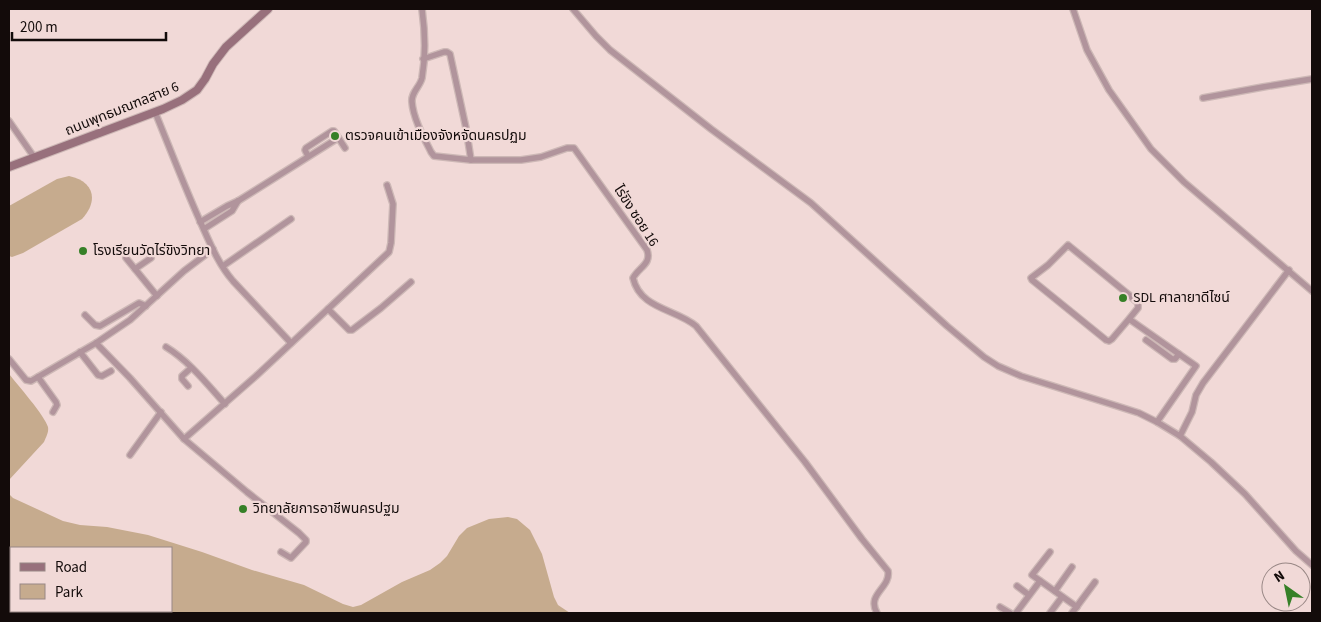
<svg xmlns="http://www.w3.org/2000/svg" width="1321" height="622" font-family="'Source Sans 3','Noto Sans Thai',sans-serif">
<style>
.green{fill:#c6ab8e;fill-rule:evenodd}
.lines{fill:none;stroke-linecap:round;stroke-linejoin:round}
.minor-casing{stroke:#cdb8b6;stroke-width:8}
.secondary-casing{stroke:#cdb8b6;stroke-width:10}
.minor{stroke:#b1949c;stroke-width:5.5}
.secondary{stroke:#98707c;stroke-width:8}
.poi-dot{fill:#368027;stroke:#f1d9d7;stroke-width:2}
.labels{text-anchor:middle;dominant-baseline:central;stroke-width:4.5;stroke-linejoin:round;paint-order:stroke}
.street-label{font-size:14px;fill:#130b0a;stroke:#f1d9d7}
.poi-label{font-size:14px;fill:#130b0a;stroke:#f1d9d7;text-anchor:start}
</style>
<rect width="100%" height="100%" fill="#f1d9d7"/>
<g class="green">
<path d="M69 176C94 181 99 201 82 219L23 253 12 257 9 256V206L57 179Z"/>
<path d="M9 374C17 384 45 416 48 427 49 432 46 437 44 442L9 480Z"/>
<path d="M9 494 13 498 63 521 80 525 107 527 148 535 202 552 252 570 304 585 343 604 353 607 361 605 402 582 430 570 440 563 447 556 459 536 467 528 489 519 508 517 517 519 530 530 542 554 554 597 558 605 570 613H9ZM11 548H171V611H11Z"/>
</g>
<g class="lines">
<g class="minor-casing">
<g id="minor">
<path d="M422 9C425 31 426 55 422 78 420 87 411 92 412 102 413 118 424 138 431 152L434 156 471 160H521L541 157 567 148H574L647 250C652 264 639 267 633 278 640 309 676 309 696 326L805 462 862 539 888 571C891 588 866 594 877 613"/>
<polyline points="573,9 596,36 610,50 711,129 811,203 947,326 984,357 998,366 1021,376 1117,406 1139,413 1157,422 1180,436 1211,462 1245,494 1296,551 1312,565"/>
<polyline points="1073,9 1087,50 1109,90 1151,149 1184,182 1312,291"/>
<polyline points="423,59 444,52 447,52 450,54 466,128 471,160"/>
<polyline points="1203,98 1263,87 1312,79"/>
<path d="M155 112C171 151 186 191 204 230 212 248 220 266 233 281L291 343"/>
<polyline points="9,121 34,157"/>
<polyline points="308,156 305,150 306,148 332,131 334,131 345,148"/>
<polyline points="200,222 227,206 238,201 338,138"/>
<polyline points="204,229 232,211 238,201"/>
<polyline points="126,258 157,296"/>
<polyline points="223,266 291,219"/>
<polyline points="135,269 151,258"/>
<polyline points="328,309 389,252 391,243 393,204 387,185"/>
<polyline points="85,315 95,325 100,326 139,303 146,306"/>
<polyline points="1129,319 1138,308 1138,303 1128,294 1068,245 1048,265 1031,278 1032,280 1106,340 1109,341 1112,339 1129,319 1196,366 1157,422"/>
<polyline points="1146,340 1172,359 1175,359 1179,354"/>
<polyline points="96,343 130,378 184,439 247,492 299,533 306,540 306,542 291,558 281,552"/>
<path d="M166 347C189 361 207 384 225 404"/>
<polyline points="80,352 98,375 102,376 111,371"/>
<polyline points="9,359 26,380 31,381 96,343 130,320 184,271 213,249"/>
<polyline points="38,377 56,402 57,405 53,412"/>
<polyline points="188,386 182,379 182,376 191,368"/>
<polyline points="1180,436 1192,412 1196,395 1203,383 1289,270"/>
<polyline points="184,439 256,376 328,309 349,330 352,330 381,308 411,282"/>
<polyline points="130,455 161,412"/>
<polyline points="1050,552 1032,575 1077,607"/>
<polyline points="1017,586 1029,595"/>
<polyline points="1055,591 1072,567"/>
<polyline points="1000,607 1010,613"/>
<polyline points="1016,613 1040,581"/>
<polyline points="1050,613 1062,597"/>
<polyline points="1072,613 1095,582"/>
</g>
</g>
<g class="secondary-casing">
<polyline id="secondary" points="9,167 163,109 182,100 197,90 205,79 213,64 226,47 268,9"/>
</g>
<use href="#minor" class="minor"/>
<use href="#secondary" class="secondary"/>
</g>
<g class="poi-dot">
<circle cx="335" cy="136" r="5"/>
<circle cx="83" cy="251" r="5"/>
<circle cx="1123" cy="298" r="5"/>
<circle cx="243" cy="509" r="5"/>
</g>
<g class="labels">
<g class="street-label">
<text transform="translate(122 109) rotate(-22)">ถนนพุทธมณฑลสาย 6</text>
<text transform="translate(636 216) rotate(57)">ไร่ขิง ซอย 16</text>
</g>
<g class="poi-label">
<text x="345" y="136">ตรวจคนเข้าเมืองจังหจัดนครปฏม</text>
<text x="93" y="251">โรงเรียนวัดไร่ขิงวิทยา</text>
<text x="1133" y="298">SDL ศาลายาดีไซน์</text>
<text x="253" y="509">วิทยาลัยการอาชีพนครปฐม</text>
</g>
</g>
<rect width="1321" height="622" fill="none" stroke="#130b0a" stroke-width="20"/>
<rect x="10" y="547" width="162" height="65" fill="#f1d9d7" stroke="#988785"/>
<rect x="20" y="563" width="25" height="8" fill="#98707c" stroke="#988785"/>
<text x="55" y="572" font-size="15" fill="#130b0a">Road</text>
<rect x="20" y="584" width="25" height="15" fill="#c6ab8e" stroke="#988785"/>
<text x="55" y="597" font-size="15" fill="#130b0a">Park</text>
<g transform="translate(1286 587) rotate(327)"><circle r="24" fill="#f1d9d7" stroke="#988785"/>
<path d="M0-4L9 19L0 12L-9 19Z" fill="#368027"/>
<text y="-8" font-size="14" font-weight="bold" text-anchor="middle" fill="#130b0a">N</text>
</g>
<path d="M12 32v8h154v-8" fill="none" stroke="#130b0a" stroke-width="2.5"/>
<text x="20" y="32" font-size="15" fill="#130b0a" stroke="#f1d9d7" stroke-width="4" paint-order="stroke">200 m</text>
</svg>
